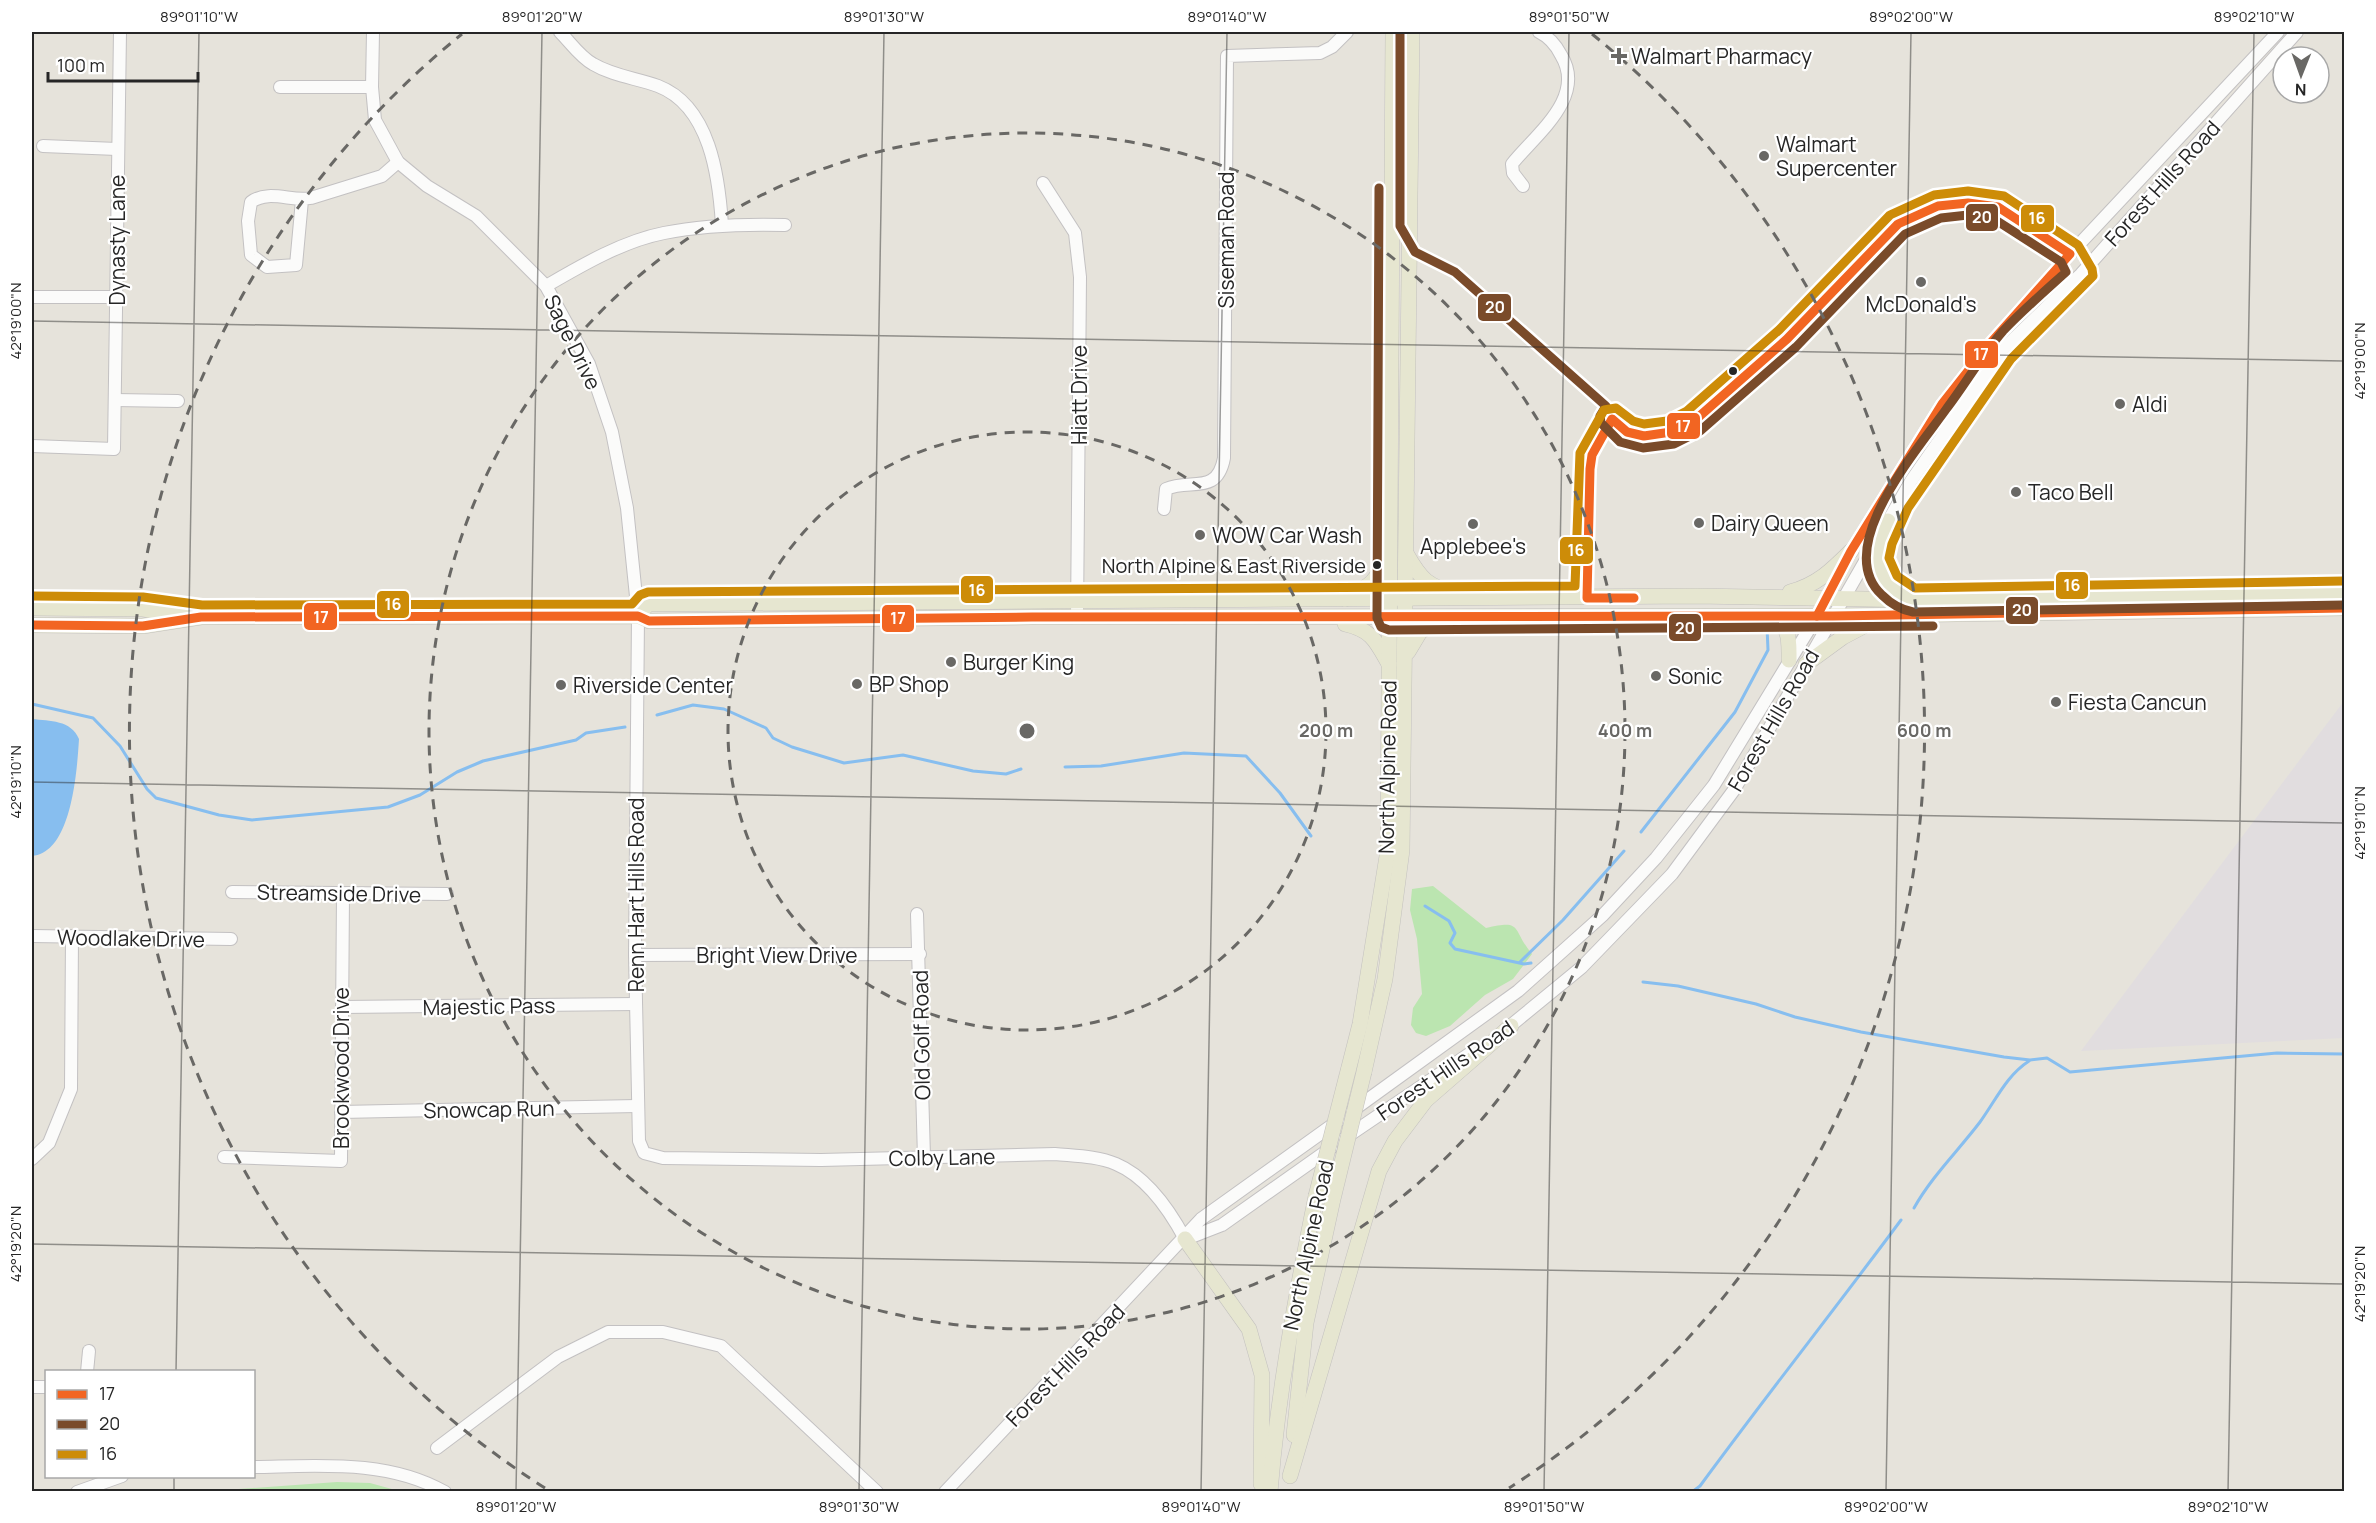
<svg xmlns="http://www.w3.org/2000/svg" width="2376" height="1523" font-family="Manrope,sans-serif">
<style>
.industrial{fill:#e1dddf}
.green{fill:#bbe5b0}
.water{fill:#87beef}
.lines{fill:none;stroke-linecap:round;stroke-linejoin:round}
.stream{stroke:#87beef;stroke-width:3}
.minor-casing{stroke:#c3c1c2;stroke-width:14}
.major-casing{stroke:#c3c1bf;stroke-width:16}
.minor{stroke:#fbfbfa;stroke-width:12}
.major{stroke:#e6e6d0;stroke-width:15}
.major-bridge-casing{stroke:#c3c1bf;stroke-width:16;stroke-linecap:butt}
.major-bridge{stroke:#e6e6d0;stroke-width:15}
.bus-1-casing{stroke:#fff;stroke-width:14}
.bus-2-casing{stroke:#fff;stroke-width:14}
.bus-3-casing{stroke:#fff;stroke-width:14}
.bus-1{stroke:#f26522;stroke-width:9}
.bus-2{stroke:#7a4b2a;stroke-width:9}
.bus-3{stroke:#cd8c08;stroke-width:9}
.ticks{fill:none;stroke:#262626;stroke-width:1.5;stroke-opacity:0.45}
.ring{fill:none;stroke:#696865;stroke-width:3;stroke-dasharray:10 8}
.poi-dot{fill:#696865;stroke:#fff;stroke-width:2}
.bus-dot{fill:#262626;stroke:#fff;stroke-width:2}
.labels{text-anchor:middle;dominant-baseline:central;stroke-width:4.5;stroke-linejoin:round;paint-order:stroke}
.bus-label{font-size:20px;fill:#262626;stroke:#fff;text-anchor:end}
.poi-label{font-size:21px;fill:#262626;stroke:#fff;text-anchor:start}
.street-label{font-size:21px;fill:#262626;stroke:#fff}
.centre{fill:#696865;stroke:#fff;stroke-width:3}
.ring-label{font-size:18px;text-anchor:middle;font-weight:bold;fill:#696865;stroke:#fff;stroke-width:4.5;stroke-linejoin:round;paint-order:stroke}
.line-badge{stroke:#fff;stroke-width:2}
.badge-label{font-size:16px;text-anchor:middle;font-weight:bold;fill:#fff}
.neatline{fill:none;stroke:#262626;stroke-width:2}
.ticks-label{font-size:15px;text-anchor:middle;fill:#262626}
</style>
<rect width="100%" height="100%" fill="#e6e3db"/>
<polygon class="industrial" points="2344,701 2344,1038 2081,1051"/>
<g class="green">
<path d="M1433 886 1486 928C1524 919 1511 929 1532 954L1513 979 1485 995 1450 1026 1426 1036 1416 1033 1411 1025 1413 1008 1422 994 1417 939 1410 910 1412 889Z"/>
<polygon points="337,1482 370,1483 399,1491 210,1491"/>
</g>
<path class="water" d="M32 719C50 721 71 720 79 739 77 770 72 853 32 856Z"/>
<g class="lines">
<g class="stream">
<polyline points="32,704 93,718 120,746 147,789 156,798 219,815 252,820 388,807 420,795 457,772 483,761 576,740 586,733 625,727"/>
<polyline points="657,715 693,705 724,709 766,728 773,738 792,747 844,763 903,755 973,771 1006,774 1021,769"/>
<polyline points="1065,767 1101,766 1184,753 1246,756 1280,793 1311,836"/>
<polyline points="1641,832 1735,712 1768,650 1767,627"/>
<polyline points="1425,906 1449,921 1455,933 1450,943 1455,949 1524,964 1531,963"/>
<polyline points="1520,962 1563,920 1624,851"/>
<polyline points="1643,982 1678,986 1756,1004 1795,1017 1861,1032 2004,1057 2030,1060 2047,1058 2070,1072 2277,1053 2344,1054"/>
<path d="M1914 1208C1932 1176 1958 1151 1980 1122 1996 1100 2006 1076 2029 1061"/>
<path d="M1692 1492 1700 1486C1766 1396 1835 1309 1901 1220"/>
</g>
<g class="minor-casing">
<g id="minor">
<path d="M373 32 372 87 375 120 398 162 427 186 476 216 546 286 589 364 612 432 627 508 638 616 635 955 639 1141 644 1153 663 1158 821 1160 1055 1154C1075 1156 1097 1156 1116 1164 1147 1177 1170 1211 1185 1239"/>
<path d="M560 32C570 42 580 57 593 64 613 76 636 78 658 86 710 106 719 177 722 225"/>
<polyline points="280,87 372,87"/>
<polyline points="43,146 117,149"/>
<polyline points="1043,183 1075,233 1080,277 1077,617"/>
<path d="M1523 186 1513 173 1512 164C1536 134 1587 97 1561 55 1556 45 1549 37 1539 32"/>
<path d="M302 200 296 265 267 267 251 255 248 221 251 202C269 189 292 202 311 198L382 176 398 162"/>
<path d="M546 286C582 265 623 241 664 233 704 225 745 224 785 225"/>
<polyline points="32,297 116,297"/>
<polyline points="115,400 178,401"/>
<polyline points="32,446 114,449 120,32"/>
<path d="M1164 509 1166 489C1190 478 1217 496 1224 458L1227 56 1320 53 1332 47 1347 32"/>
<polyline points="232,892 447,894"/>
<polyline points="917,914 924,1157"/>
<polyline points="32,936 231,939"/>
<polyline points="635,955 920,954"/>
<polyline points="342,1007 636,1004"/>
<polyline points="1504,1031 1582,967 1672,874 1734,790 1911,481 2003,349 2081,274 2297,32"/>
<polyline points="1352,1111 1518,991 1603,915 1656,858 1714,785 1817,616 1851,551 1942,404 1987,347 2070,254 2278,32"/>
<polyline points="341,1112 637,1106"/>
<polyline points="1345,1138 1475,1050"/>
<polyline points="224,1157 341,1161 343,894"/>
<polyline points="32,1159 49,1143 71,1089 72,936"/>
<polyline points="1186,1239 1222,1225 1331,1148"/>
<polyline points="87,1372 89,1351"/>
<polyline points="32,1387 46,1387"/>
<polyline points="437,1448 558,1357 608,1332 663,1332 721,1346 877,1492"/>
<path d="M254 1467C318 1466 387 1459 445 1492"/>
<polyline points="77,1492 122,1476"/>
<polyline points="945,1492 1201,1219 1338,1121"/>
</g>
</g>
<g class="major-casing">
<g id="major">
<path d="M1888 521C1877 554 1869 583 1910 599"/>
<path d="M1407 555C1421 580 1428 586 1456 594"/>
<path d="M1790 592C1817 585 1832 570 1851 551"/>
<path d="M1345 599C1369 586 1377 583 1386 556"/>
<polyline points="32,608 143,609 183,615"/>
<polyline points="638,616 648,604 1697,596 1923,600 2344,593"/>
<path d="M1768 617C1791 624 1789 640 1789 660"/>
<path d="M1345 624C1372 630 1376 641 1389 664"/>
<polyline points="32,625 143,626 201,617 638,616 649,621 1032,617 1833,616 2344,608"/>
<polyline points="1408,652 1420,632 1439,618"/>
<polyline points="1806,664 1843,637 1879,618"/>
<polyline points="1348,1071 1360,1024 1388,850 1393,32"/>
<polyline points="1364,1072 1385,979 1402,850 1412,32"/>
<polyline points="1185,1239 1249,1329 1262,1375 1261,1484"/>
<polyline points="1294,1435 1306,1323 1333,1199"/>
<polyline points="1290,1476 1379,1171 1395,1141 1426,1100 1511,1026"/>
<path d="M1270 1492C1278 1392 1296 1294 1316 1196"/>
</g>
</g>
<use href="#minor" class="minor"/>
<use href="#major" class="major"/>
<g class="major-bridge-casing">
<g id="major-bridge">
<polyline points="1316,1196 1348,1071"/>
<polyline points="1333,1199 1364,1072"/>
</g>
</g>
<use href="#major-bridge" class="major-bridge"/>
<g class="bus-1-casing">
<g id="bus-1">
<polyline points="1634,598 1587,598 1590,469 1592,455 1612,419 1627,432 1644,436 1671,432 1694,421 1787,339 1898,224 1938,206 1968,203 1998,207 2070,254 1987,347 1942,404 1851,551 1817,616"/>
<polyline points="32,625 143,626 201,617 638,616 649,621 1032,617 1833,616 2344,608"/>
</g>
</g>
<g class="bus-2-casing">
<g id="bus-2">
<path d="M1400 32V226L1415 252 1455 272 1606 406 1600 416 1601 423 1620 442 1643 448 1674 444 1700 431 1796 347 1905 234 1941 218 1968 215 1994 219 2061 262 2066 272C2045 291 2023 310 2003 331 1982 355 1966 383 1947 408 1918 449 1831 548 1882 595 1890 603 1902 610 1913 612L2344 605"/>
<polyline points="1379,188 1377,618 1381,627 1389,630 1933,626"/>
</g>
</g>
<g class="bus-3-casing">
<polyline id="bus-3" points="32,596 143,597 202,605 632,604 640,595 648,592 1575,586 1580,453 1604,410 1616,408 1633,421 1644,424 1667,421 1687,411 1779,330 1890,215 1934,195 1968,191 2004,196 2078,245 2092,269 2093,276 2011,359 1908,508 1892,544 1889,558 1897,576 1915,588 2344,581"/>
</g>
<use href="#bus-1" class="bus-1"/>
<use href="#bus-2" class="bus-2"/>
<use href="#bus-3" class="bus-3"/>
</g>
<path class="ticks" d="M32 321 2344 361M32 782 2344 823M32 1244 2344 1284M176 1372 199 32M174 1492V1476M516 1492 542 32M859 1492 884 32M1201 1492 1227 32M1544 1492 1569 32M1886 1492 1911 32M2228 1492 2254 32"/>
<g class="ring">
<circle cx="1027" cy="731" r="299"/>
<circle cx="1027" cy="731" r="598"/>
<path d="M545 1488A897 897 0 0 1 462 34M1592 34A897 897 0 0 1 1509 1488"/>
</g>
<g class="poi-dot">
<path d="M1616 47h6v6h6v6h-6v6h-6v-6h-6v-6h6z"/>
<circle cx="1764" cy="156" r="6"/>
<circle cx="1921" cy="282" r="6"/>
<circle cx="2120" cy="404" r="6"/>
<circle cx="2016" cy="492" r="6"/>
<circle cx="1699" cy="523" r="6"/>
<circle cx="1473" cy="524" r="6"/>
<circle cx="1200" cy="535" r="6"/>
<circle cx="951" cy="662" r="6"/>
<circle cx="1656" cy="676" r="6"/>
<circle cx="857" cy="684" r="6"/>
<circle cx="561" cy="685" r="6"/>
<circle cx="2056" cy="702" r="6"/>
</g>
<g class="bus-dot">
<circle cx="1733" cy="371" r="5"/>
<circle cx="1377" cy="565" r="5"/>
</g>
<g class="labels">
<g class="bus-label">
<text x="1366" y="565">North Alpine &amp; East Riverside</text>
</g>
<g class="poi-label">
<text x="1631" y="56">Walmart Pharmacy</text>
<text x="1776" y="144">Walmart<tspan x="1776" dy="24">Supercenter</tspan></text>
<text x="1921" y="304" text-anchor="middle">McDonald's</text>
<text x="2132" y="404">Aldi</text>
<text x="2028" y="492">Taco Bell</text>
<text x="1711" y="523">Dairy Queen</text>
<text x="1212" y="535">WOW Car Wash</text>
<text x="1473" y="546" text-anchor="middle">Applebee's</text>
<text x="963" y="662">Burger King</text>
<text x="1668" y="676">Sonic</text>
<text x="869" y="684">BP Shop</text>
<text x="573" y="685">Riverside Center</text>
<text x="2068" y="702">Fiesta Cancun</text>
</g>
<g class="street-label">
<text transform="translate(2162 183) rotate(-48)">Forest Hills Road</text>
<text transform="translate(117 240) rotate(-90)">Dynasty Lane</text>
<text transform="translate(1226 240) rotate(-90)">Siseman Road</text>
<text transform="translate(573 342) rotate(64)">Sage Drive</text>
<text transform="translate(1079 395) rotate(-90)">Hiatt Drive</text>
<text transform="translate(1773 720) rotate(-60)">Forest Hills Road</text>
<text transform="translate(1387 767) rotate(-89)">North Alpine Road</text>
<text transform="translate(339 893) rotate(1)">Streamside Drive</text>
<text transform="translate(636 895) rotate(-90)">Renn Hart Hills Road</text>
<text transform="translate(131 938) rotate(1)">Woodlake Drive</text>
<text x="777" y="955">Bright View Drive</text>
<text transform="translate(489 1006) rotate(-1)">Majestic Pass</text>
<text transform="translate(921 1035) rotate(-91)">Old Golf Road</text>
<text transform="translate(341 1068) rotate(-90)">Brookwood Drive</text>
<text transform="translate(1445 1070) rotate(-34)">Forest Hills Road</text>
<text transform="translate(489 1109) rotate(-1)">Snowcap Run</text>
<text transform="translate(942 1157) rotate(-1)">Colby Lane</text>
<text transform="translate(1308 1245) rotate(-78)">North Alpine Road</text>
<text transform="translate(1065 1365) rotate(-46)">Forest Hills Road</text>
</g>
</g>
<circle cx="1027" cy="731" r="9" class="centre"/>
<g class="ring-label">
<text x="1326" y="737">200 m</text>
<text x="1625" y="737">400 m</text>
<text x="1924" y="737">600 m</text>
</g>
<g class="line-badge">
<rect x="1965" y="203" width="34" height="29" rx="6" fill="#7a4b2a"/>
<rect x="2020" y="204" width="35" height="29" rx="6" fill="#cd8c08"/>
<rect x="1477" y="293" width="35" height="29" rx="6" fill="#7a4b2a"/>
<rect x="1964" y="340" width="35" height="29" rx="6" fill="#f26522"/>
<rect x="1666" y="412" width="35" height="28" rx="6" fill="#f26522"/>
<rect x="1559" y="536" width="35" height="29" rx="6" fill="#cd8c08"/>
<rect x="2055" y="571" width="34" height="29" rx="6" fill="#cd8c08"/>
<rect x="960" y="575" width="34" height="29" rx="6" fill="#cd8c08"/>
<rect x="376" y="590" width="34" height="29" rx="6" fill="#cd8c08"/>
<rect x="2005" y="596" width="34" height="29" rx="6" fill="#7a4b2a"/>
<rect x="303" y="602" width="35" height="29" rx="6" fill="#f26522"/>
<rect x="881" y="604" width="34" height="29" rx="6" fill="#f26522"/>
<rect x="1668" y="613" width="34" height="29" rx="6" fill="#7a4b2a"/>
</g>
<g class="badge-label">
<text x="1982" y="223">20</text>
<text x="2037" y="224">16</text>
<text x="1495" y="313">20</text>
<text x="1981" y="360">17</text>
<text x="1683" y="432">17</text>
<text x="1576" y="556">16</text>
<text x="2072" y="591">16</text>
<text x="977" y="596">16</text>
<text x="393" y="610">16</text>
<text x="2022" y="616">20</text>
<text x="321" y="623">17</text>
<text x="898" y="624">17</text>
<text x="1685" y="634">20</text>
</g>
<rect width="2376" height="1523" fill="none" stroke="#ffffff" stroke-width="66"/>
<rect x="45" y="1370" width="210" height="108" fill="#ffffff" stroke="#a8a8a8" stroke-width="1.5"/>
<rect x="57" y="1390" width="30" height="9" fill="#f26522" stroke="#a8a8a8" stroke-width="1.5"/>
<text x="99" y="1400" font-size="18" fill="#262626">17</text>
<rect x="57" y="1420" width="30" height="9" fill="#7a4b2a" stroke="#a8a8a8" stroke-width="1.5"/>
<text x="99" y="1430" font-size="18" fill="#262626">20</text>
<rect x="57" y="1450" width="30" height="9" fill="#cd8c08" stroke="#a8a8a8" stroke-width="1.5"/>
<text x="99" y="1460" font-size="18" fill="#262626">16</text>
<g transform="translate(2301 75) rotate(181)"><circle r="28" fill="#ffffff" stroke="#a8a8a8" stroke-width="1.5"/>
<path d="M0-4.5L10 22L0 15L-10 22Z" fill="#696865"/>
<text y="-9" font-size="16" font-weight="bold" text-anchor="middle" fill="#262626">N</text>
</g>
<path d="M48 72v9h150v-9" fill="none" stroke="#262626" stroke-width="3"/>
<text x="57" y="72" font-size="18" fill="#262626" stroke="#ffffff" stroke-width="4.5" paint-order="stroke">100 m</text>
<rect x="33" y="33" width="2310" height="1457" class="neatline"/>
<g class="ticks-label">
<text x="199" y="22">89°01'10"W</text>
<text x="542" y="22">89°01'20"W</text>
<text x="884" y="22">89°01'30"W</text>
<text x="1227" y="22">89°01'40"W</text>
<text x="1569" y="22">89°01'50"W</text>
<text x="1911" y="22">89°02'00"W</text>
<text x="2254" y="22">89°02'10"W</text>
<text transform="translate(16 321) rotate(-90)" y="5">42°19'00"N</text>
<text transform="translate(2360 361) rotate(-90)" y="5">42°19'00"N</text>
<text transform="translate(16 782) rotate(-90)" y="5">42°19'10"N</text>
<text transform="translate(2360 823) rotate(-90)" y="5">42°19'10"N</text>
<text transform="translate(16 1244) rotate(-90)" y="5">42°19'20"N</text>
<text transform="translate(2360 1284) rotate(-90)" y="5">42°19'20"N</text>
<text x="516" y="1512">89°01'20"W</text>
<text x="859" y="1512">89°01'30"W</text>
<text x="1201" y="1512">89°01'40"W</text>
<text x="1544" y="1512">89°01'50"W</text>
<text x="1886" y="1512">89°02'00"W</text>
<text x="2228" y="1512">89°02'10"W</text>
</g>
</svg>
